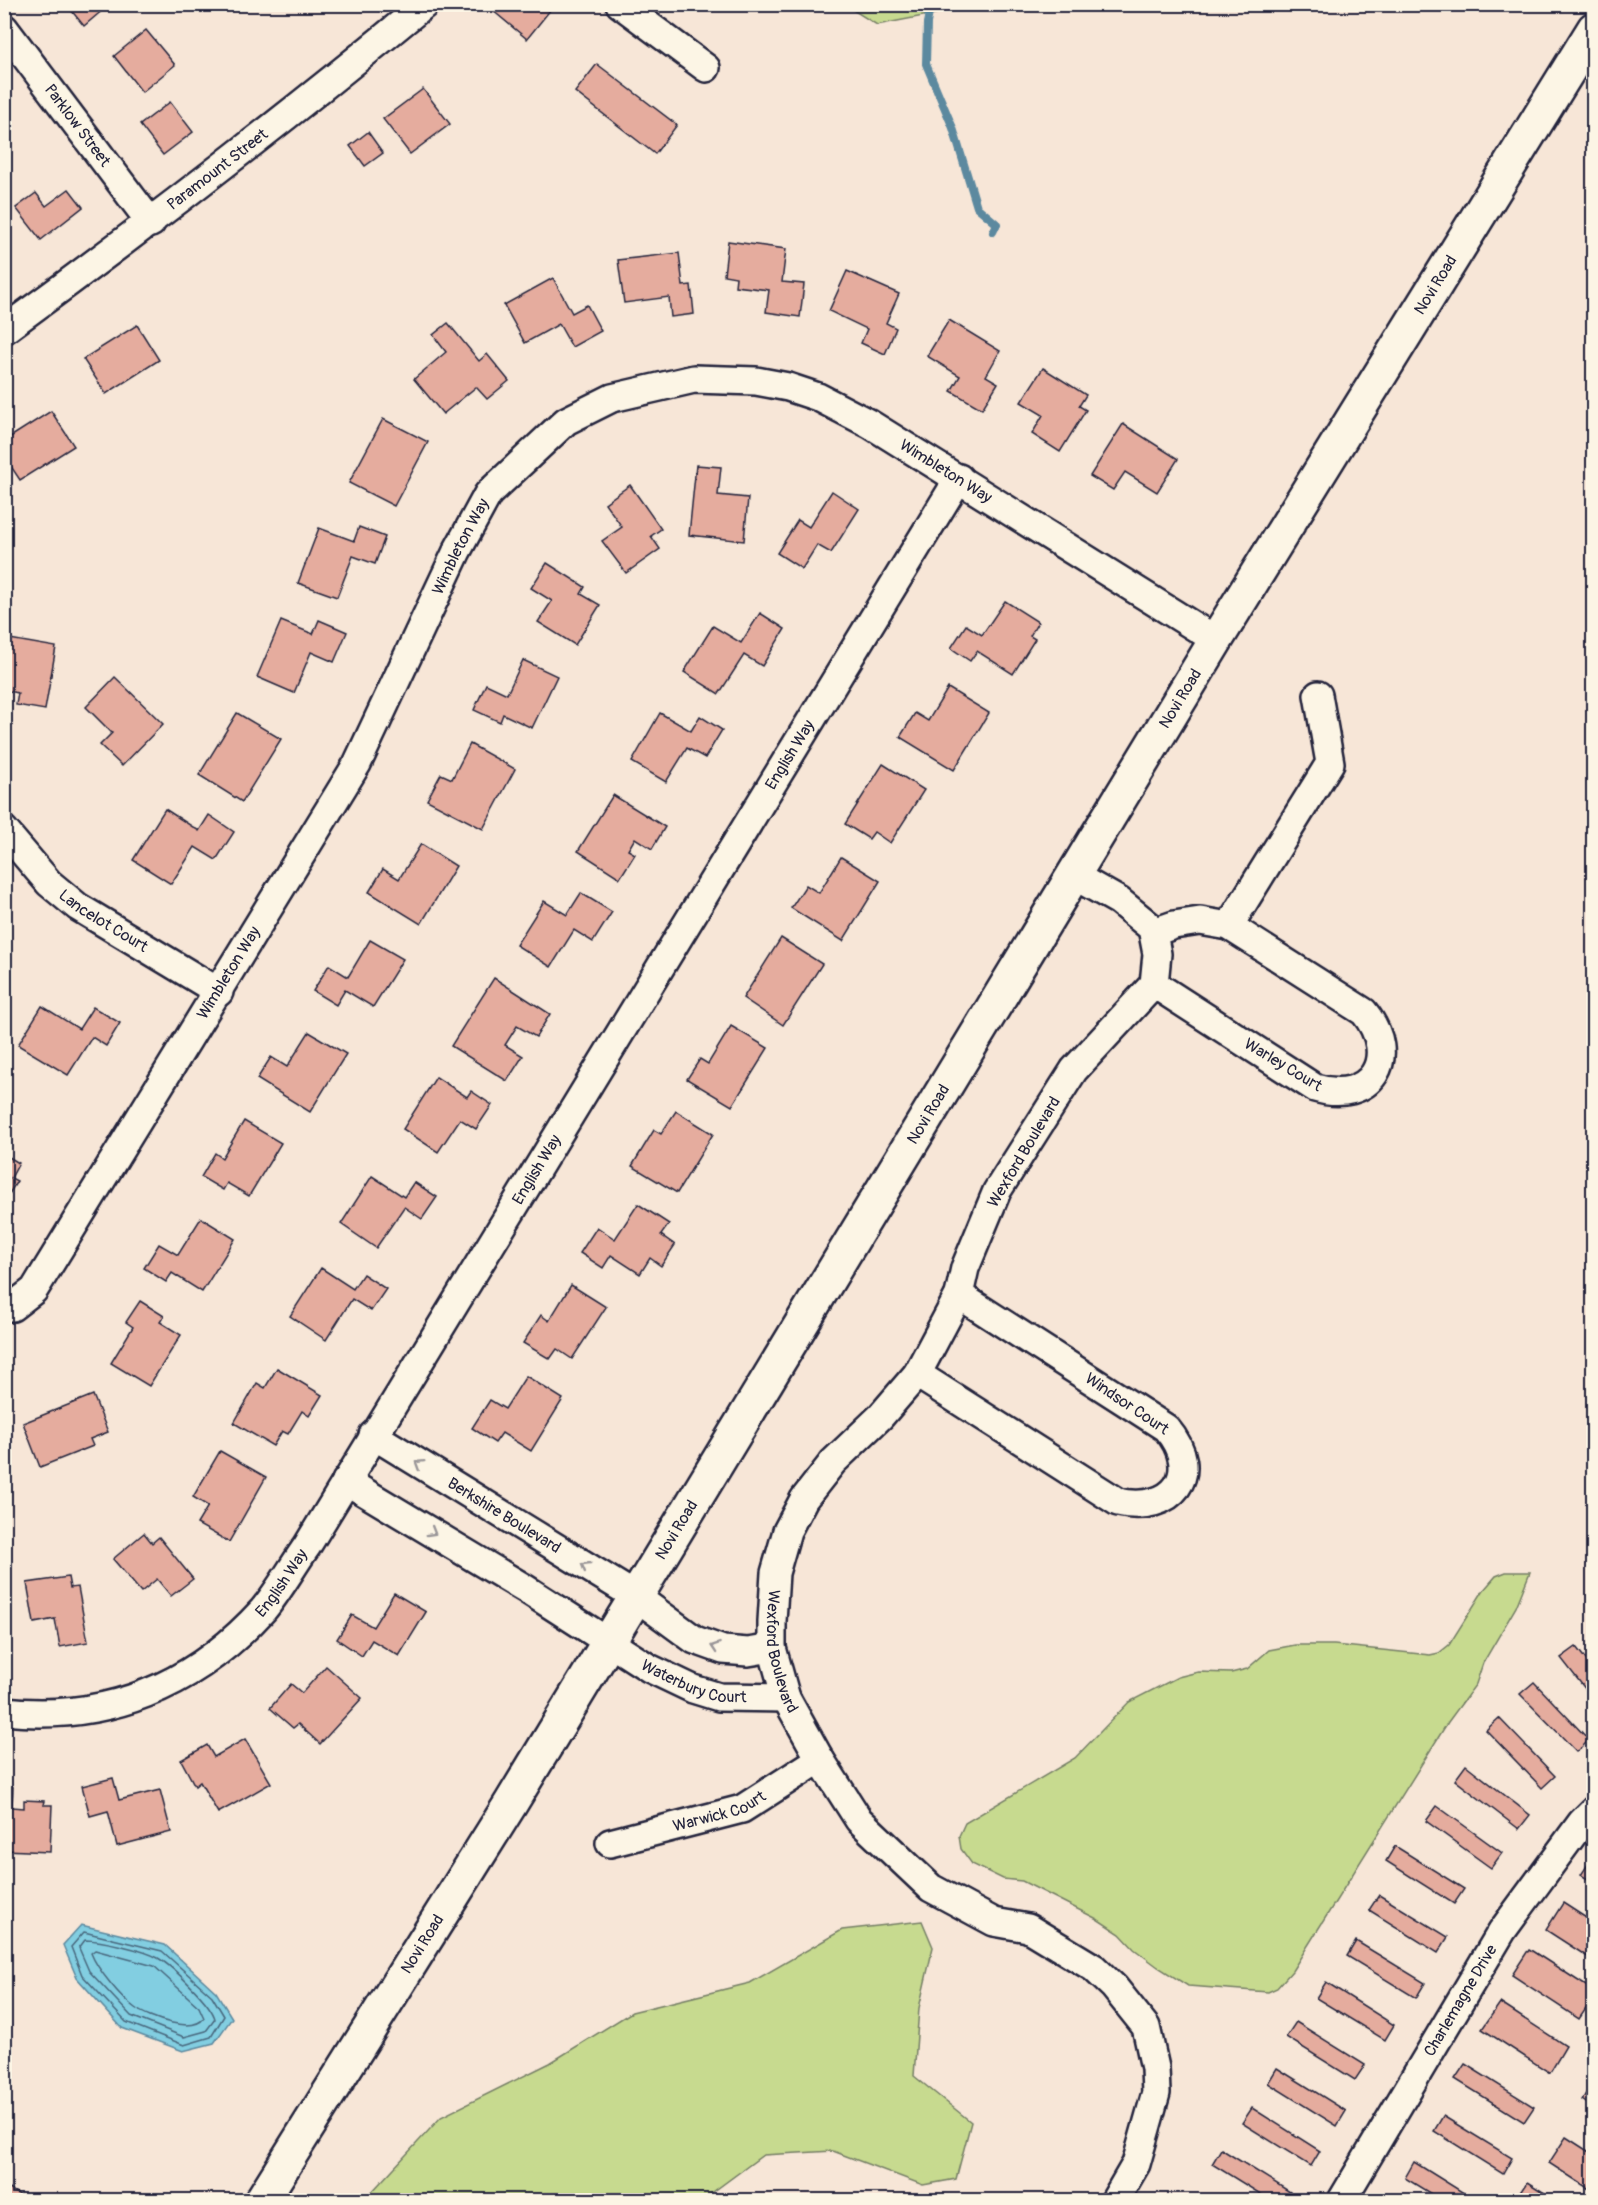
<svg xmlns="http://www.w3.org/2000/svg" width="1598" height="2205" font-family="Pangolin,sans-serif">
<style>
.green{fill:#c7da8f;stroke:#747e65;stroke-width:1.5}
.water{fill:#82cee1;stroke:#5c899f;stroke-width:1.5}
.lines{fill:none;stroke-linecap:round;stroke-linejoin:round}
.shore{stroke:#48677d;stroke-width:1.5}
.stream{stroke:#5c899f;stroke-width:8}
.building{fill:#e5ac9e;stroke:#22223b;stroke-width:1.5}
.street-casing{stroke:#22223b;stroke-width:32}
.secondary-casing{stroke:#22223b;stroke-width:38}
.street{stroke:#fcf5e5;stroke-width:27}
.secondary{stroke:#fcf5e5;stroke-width:33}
.oneway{stroke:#9a9698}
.labels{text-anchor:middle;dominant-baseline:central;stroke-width:5;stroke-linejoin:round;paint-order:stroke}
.street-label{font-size:16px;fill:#22223b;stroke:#fcf5e5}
</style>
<rect width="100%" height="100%" fill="#f7e6d7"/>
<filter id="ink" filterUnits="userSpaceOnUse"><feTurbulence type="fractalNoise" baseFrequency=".0167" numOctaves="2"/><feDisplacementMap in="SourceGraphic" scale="12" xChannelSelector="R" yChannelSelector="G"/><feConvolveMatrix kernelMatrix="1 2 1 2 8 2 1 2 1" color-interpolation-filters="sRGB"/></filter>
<g filter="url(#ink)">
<g class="green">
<polygon points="845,5 980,5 877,25"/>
<polygon points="1506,1572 1530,1572 1516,1607 1483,1663 1476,1684 1448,1722 1292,1971 1277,1988 1268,1992 1188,1986 1158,1967 1134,1949 1120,1934 1097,1919 1022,1881 1003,1879 972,1864 961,1849 959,1836 965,1823 1075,1758 1129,1702 1178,1677 1198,1672 1231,1673 1247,1669 1269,1650 1295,1645 1334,1645 1430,1655 1439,1653 1449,1645 1483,1591 1496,1576"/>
<polygon points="922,1921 933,1947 919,2008 914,2076 971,2122 956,2179 923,2185 833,2151 763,2155 702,2200 366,2200 369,2195 441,2117 550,2063 632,2012 750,1983 842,1930"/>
</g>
<polygon class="water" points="81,1925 165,1945 216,1992 232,2018 214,2043 183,2051 122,2028 77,1978 63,1945"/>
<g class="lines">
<g class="shore">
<polygon points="84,1932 162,1951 212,1996 224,2016 211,2037 184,2045 126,2022 82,1975 71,1947"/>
<path d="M85 1940C101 1940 144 1950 158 1958 172 1966 212 2004 215 2019L206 2031 184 2037 131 2016 89 1971 79 1948Z"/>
<path d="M95 1950 154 1966 199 2007 204 2018C193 2034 149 2018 135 2008 121 1998 97 1969 91 1953Z"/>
</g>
<polyline class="stream" points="931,4 927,23 926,64 953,128 977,207 997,224 993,232"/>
</g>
<g class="building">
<polygon points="66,4 100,4 104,9 84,26"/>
<polygon points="497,4 555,4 527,39 492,10"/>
<polygon points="146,30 175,65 142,92 114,56"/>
<polygon points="597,64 677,125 655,154 575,92"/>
<polygon points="423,89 450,124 410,154 383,119"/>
<polygon points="170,102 193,132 163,155 140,125"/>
<polygon points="368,132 383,153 365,166 350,146"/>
<polygon points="69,189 83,207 41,240 16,208 36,193 46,206"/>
<polygon points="728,241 786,249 782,282 804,284 800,317 766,312 769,290 735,286 736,277 724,275"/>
<polygon points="679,253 683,286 691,285 694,314 671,317 669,297 624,303 618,260"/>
<polygon points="847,271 899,294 886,323 896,328 885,354 861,343 867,329 829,311"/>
<polygon points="553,278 572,313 587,305 601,331 572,347 559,324 525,343 504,305"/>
<polygon points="949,320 1000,351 986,376 998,383 982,409 951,391 960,376 927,356"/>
<polygon points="448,323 479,361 487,354 509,381 487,399 476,387 443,414 414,379 446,352 433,335"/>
<polygon points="137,325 159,360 106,394 83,359"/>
<polygon points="1043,368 1086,395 1079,406 1086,410 1060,452 1032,434 1043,415 1021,402"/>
<polygon points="51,411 74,446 20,480 4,456 4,441"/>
<polygon points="383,419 428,442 394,506 349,483"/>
<polygon points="1123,424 1178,459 1157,492 1125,472 1113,490 1090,476"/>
<polygon points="696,465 721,467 718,495 748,498 744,541 689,535"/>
<polygon points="630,485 661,529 651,536 660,549 626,573 602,541 622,527 605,503"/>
<polygon points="832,491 859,509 831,553 817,545 802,569 777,553 798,520 809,527"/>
<polygon points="359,527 385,537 375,564 353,556 337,597 298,583 319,528 354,541"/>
<polygon points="547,563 585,587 581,594 600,605 575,645 538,622 552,601 531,588"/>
<polygon points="1005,601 1038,622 1030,636 1035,639 1013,674 977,651 970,661 951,648 966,625 982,635"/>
<polygon points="760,613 785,629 762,666 744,655 719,694 684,672 713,626 741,643"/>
<polygon points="319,620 347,632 334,662 311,652 294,693 257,677 281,621 313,634"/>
<polygon points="4,638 56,647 45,710 16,705 18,693 4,690"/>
<polygon points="523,660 557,676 532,728 503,714 500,722 474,710 486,684 507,694"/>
<polygon points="115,677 163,724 122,766 100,745 112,733 86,707"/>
<polygon points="948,688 989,713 954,770 900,737 915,713 928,721"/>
<polygon points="237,713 281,739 242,802 199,775"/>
<polygon points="660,713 691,731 700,716 722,730 705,758 687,748 666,782 632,762"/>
<polygon points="470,744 515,769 483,829 427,800 441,774 452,779"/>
<polygon points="883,764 924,790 890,843 874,832 869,839 845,824"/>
<polygon points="613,795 665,827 652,849 635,838 628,850 635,854 620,878 578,851"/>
<polygon points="165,809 199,831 209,815 234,832 216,860 195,847 171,884 133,860"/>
<polygon points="421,844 456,866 421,924 369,892 383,869 399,879"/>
<polygon points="841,857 880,881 843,941 791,908 806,885 819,893"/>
<polygon points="581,893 612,912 593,942 574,930 551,967 516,945 544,901 567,915"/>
<polygon points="781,938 822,964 783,1025 743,998"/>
<polygon points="370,940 403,959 373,1007 345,990 336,1005 313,991 329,965 348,977"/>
<polygon points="494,978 550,1014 536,1037 517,1026 505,1045 523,1056 507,1081 451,1046"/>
<polygon points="42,1006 79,1029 93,1007 120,1023 106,1046 92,1037 68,1075 18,1045"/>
<polygon points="731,1026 768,1048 732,1106 687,1079 700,1059 708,1064"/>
<polygon points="309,1032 346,1054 310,1112 257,1079 271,1057 287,1067"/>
<polygon points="436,1077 467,1097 471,1091 492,1105 476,1129 460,1119 438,1152 403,1129"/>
<polygon points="676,1111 713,1134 677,1193 632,1166 654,1130 661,1134"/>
<polygon points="244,1121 281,1143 249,1196 227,1183 223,1190 201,1177 215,1153 222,1158"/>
<polygon points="4,1154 19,1163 11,1178 17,1181 4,1202"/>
<polygon points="372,1176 404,1197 414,1182 437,1197 422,1219 404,1207 376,1248 341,1224"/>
<polygon points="638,1204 669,1224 661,1235 675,1245 661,1266 650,1258 640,1274 611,1255 603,1268 580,1253 597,1227 615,1239"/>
<polygon points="201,1218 235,1239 202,1292 172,1273 166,1282 144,1268 159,1244 178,1255"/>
<polygon points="321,1268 353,1289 363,1274 386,1289 371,1311 352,1299 326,1340 290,1316"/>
<polygon points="571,1285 606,1307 572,1359 557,1349 550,1359 523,1343 541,1315 549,1321"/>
<polygon points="140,1301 164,1316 160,1322 181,1335 149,1386 111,1363 133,1327 126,1322"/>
<polygon points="277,1368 322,1395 309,1416 302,1411 288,1434 282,1431 273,1446 234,1423 257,1383 265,1388"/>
<polygon points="526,1376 563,1399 531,1451 502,1433 495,1443 472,1428 490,1400 505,1409"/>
<polygon points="93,1395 108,1432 90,1439 93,1446 40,1467 23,1423"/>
<polygon points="220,1451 266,1477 229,1542 197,1524 208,1506 193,1497"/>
<polygon points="144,1533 152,1543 159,1537 193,1579 171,1596 157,1579 141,1592 113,1559"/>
<polygon points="68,1577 70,1588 78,1587 88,1642 60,1647 55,1619 34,1623 27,1583"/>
<polygon points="394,1593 426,1612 399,1656 372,1640 362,1656 337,1639 352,1615 373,1627"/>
<polygon points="1576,1647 1594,1670 1594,1700 1561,1658"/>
<polygon points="326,1666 362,1698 320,1744 298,1724 293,1728 270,1708 291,1684 302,1693"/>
<polygon points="1534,1682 1589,1740 1577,1752 1520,1694"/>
<polygon points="1499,1718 1555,1776 1542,1788 1486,1730"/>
<polygon points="245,1739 271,1783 218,1813 200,1782 195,1786 181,1760 207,1745 214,1757"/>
<polygon points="1466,1765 1530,1815 1519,1829 1455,1780"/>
<polygon points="113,1778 119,1800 160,1790 171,1832 117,1846 108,1811 90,1816 82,1786"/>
<polygon points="4,1786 13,1787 12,1807 24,1808 24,1800 44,1801 43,1805 52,1805 50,1852 4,1850"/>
<polygon points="1437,1806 1502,1853 1491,1868 1426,1821"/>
<polygon points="1395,1846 1464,1889 1454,1904 1386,1861"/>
<polygon points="1594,1855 1594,1883 1581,1875"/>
<polygon points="1379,1895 1448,1937 1438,1953 1369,1910"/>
<polygon points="1563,1903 1594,1923 1594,1961 1546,1930"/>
<polygon points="1356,1941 1425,1983 1416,1998 1347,1956"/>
<polygon points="1529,1949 1594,1991 1594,1997 1579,2019 1512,1975"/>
<polygon points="1326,1982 1394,2025 1385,2040 1316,1998"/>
<polygon points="1500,2003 1566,2046 1550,2073 1482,2029"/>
<polygon points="1296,2022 1365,2065 1355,2080 1286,2037"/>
<polygon points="1465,2064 1534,2107 1524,2122 1455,2079"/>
<polygon points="1277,2068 1346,2111 1337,2126 1268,2083"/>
<polygon points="1591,2085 1594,2087 1594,2108 1582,2100"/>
<polygon points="1252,2108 1320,2151 1311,2166 1242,2123"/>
<polygon points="1443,2116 1512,2158 1503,2174 1434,2131"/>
<polygon points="1566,2137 1594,2155 1594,2192 1549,2163"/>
<polygon points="1221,2149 1290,2192 1284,2200 1270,2200 1212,2164"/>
<polygon points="1414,2162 1475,2200 1441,2200 1405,2178"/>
<polygon points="1527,2182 1556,2200 1522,2200 1517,2197"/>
<polygon points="4,2186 29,2200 4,2200"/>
</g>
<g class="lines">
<g class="street-casing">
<g id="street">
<polyline points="620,4 706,68"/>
<path id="s1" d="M4 28 151 223"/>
<path id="s2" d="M4 330C148 225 288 117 425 4"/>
<path id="s3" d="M4 830 49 883 78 907 219 992"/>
<path id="s4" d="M1073 875 1119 901 1152 928 1157 954 1154 984 1074 1070 997 1191 965 1268 959 1295 917 1374 880 1417 833 1462 804 1499 787 1531 775 1573 772 1621V1648L786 1698 820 1759 859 1820 931 1888 994 1922 1028 1928 1094 1968 1114 1987 1146 2027 1155 2068 1156 2093 1136 2164 1115 2200"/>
<polyline points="1229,926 1330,763 1318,695"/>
<path d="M1154 984 1315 1088C1371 1105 1401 1058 1364 1012L1229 926 1200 921 1174 925 1154 932"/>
<path id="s5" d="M4 1306 12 1307 34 1290 357 764 457 551 488 494 566 421 612 398 694 379 756 381 788 387 818 397 870 424 1216 640"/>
<path d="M917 1374 1118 1502C1172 1514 1205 1474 1166 1428L959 1295"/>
<path id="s6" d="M373 1435 635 1596 695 1640 723 1650 748 1652 772 1648"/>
<path id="s7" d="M346 1481 526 1589 649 1668 693 1689 719 1697 786 1698"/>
<path id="s8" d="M4 1711C107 1722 194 1686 263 1610 279 1591 292 1567 307 1546L959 478"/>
<path id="s9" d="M610 1843 742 1809 820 1759"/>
<path id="s10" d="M1342 2200 1502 1931 1582 1822 1594 1810"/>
</g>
</g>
<g class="secondary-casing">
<g id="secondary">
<path id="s11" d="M262 2200 511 1803 1216 640 1594 29"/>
</g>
</g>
<use href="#street" class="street"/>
<use href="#secondary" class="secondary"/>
</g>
<defs><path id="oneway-chevron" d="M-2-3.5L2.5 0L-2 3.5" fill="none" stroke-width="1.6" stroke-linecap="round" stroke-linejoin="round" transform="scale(1.5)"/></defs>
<g class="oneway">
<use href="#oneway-chevron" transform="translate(419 1464) rotate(-148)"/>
<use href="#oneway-chevron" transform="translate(432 1532) rotate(31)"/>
<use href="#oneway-chevron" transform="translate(585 1566) rotate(-149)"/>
<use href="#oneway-chevron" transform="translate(715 1647) rotate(-161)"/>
</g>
</g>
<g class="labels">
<g class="street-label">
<text stroke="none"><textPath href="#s1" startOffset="122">Parklow Street</textPath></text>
<text stroke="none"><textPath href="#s2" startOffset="267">Paramount Street</textPath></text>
<text stroke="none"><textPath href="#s11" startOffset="2246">Novi Road</textPath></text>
<text stroke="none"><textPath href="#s5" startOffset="1470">Wimbleton Way</textPath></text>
<text stroke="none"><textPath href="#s5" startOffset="894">Wimbleton Way</textPath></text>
<text stroke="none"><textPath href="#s11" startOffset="1760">Novi Road</textPath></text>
<text stroke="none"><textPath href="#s8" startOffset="1294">English Way</textPath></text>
<text stroke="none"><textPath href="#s3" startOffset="136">Lancelot Court</textPath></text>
<text stroke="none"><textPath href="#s5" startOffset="408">Wimbleton Way</textPath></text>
<text transform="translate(1283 1065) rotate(31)">Warley Court</text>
<text stroke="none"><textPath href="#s11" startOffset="1274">Novi Road</textPath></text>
<text transform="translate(1024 1152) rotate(-59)">Wexford Boulevard</text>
<text stroke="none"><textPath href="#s8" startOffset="808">English Way</textPath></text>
<text transform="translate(1127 1404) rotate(34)">Windsor Court</text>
<text stroke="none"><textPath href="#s6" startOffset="154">Berkshire Boulevard</textPath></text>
<text stroke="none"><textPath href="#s11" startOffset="788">Novi Road</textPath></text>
<text stroke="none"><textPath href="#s8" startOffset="322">English Way</textPath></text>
<text stroke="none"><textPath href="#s4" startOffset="942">Wexford Boulevard</textPath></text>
<text stroke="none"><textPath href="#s7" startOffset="404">Waterbury Court</textPath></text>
<text stroke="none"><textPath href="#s9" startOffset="114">Warwick Court</textPath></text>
<text stroke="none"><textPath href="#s11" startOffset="302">Novi Road</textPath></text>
<text stroke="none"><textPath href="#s10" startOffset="232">Charlemagne Drive</textPath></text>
</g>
</g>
<rect width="1598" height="2205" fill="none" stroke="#fcf5e5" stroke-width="24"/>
<rect x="12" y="12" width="1574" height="2181" fill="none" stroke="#22223b" stroke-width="2" filter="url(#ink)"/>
</svg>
